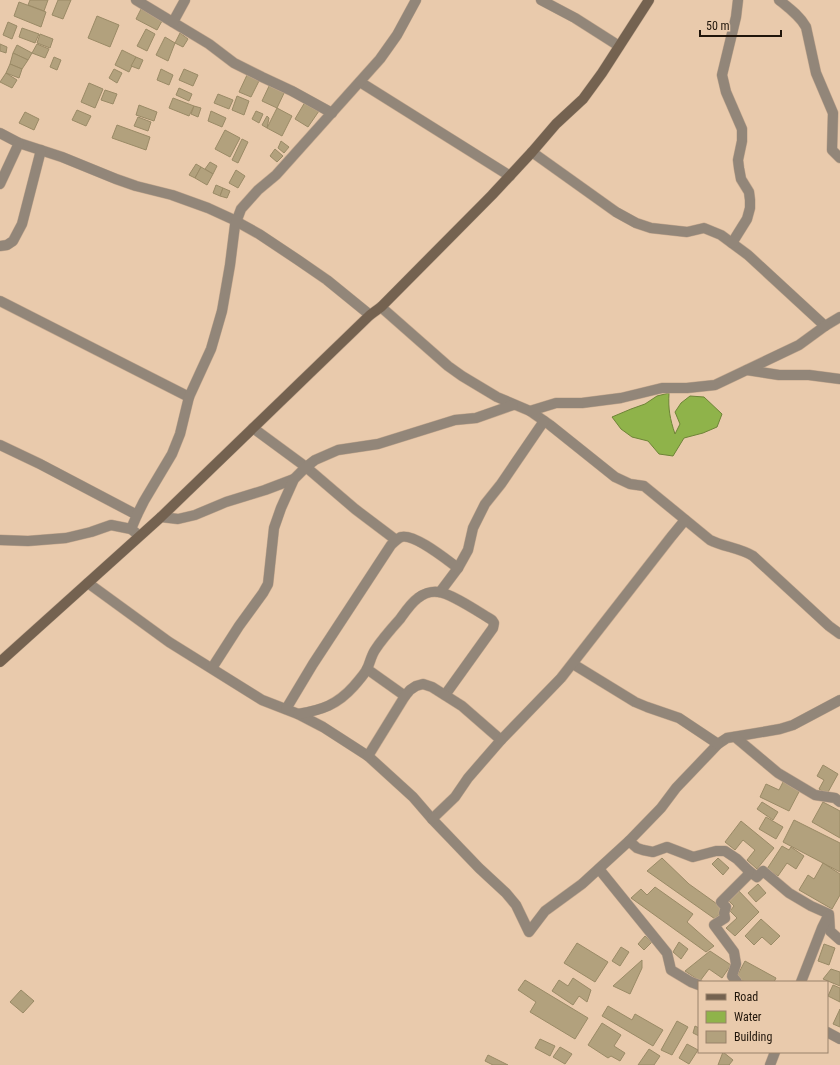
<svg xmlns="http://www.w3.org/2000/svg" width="840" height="1065" font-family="'Roboto Condensed',sans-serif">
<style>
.water{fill:#8fb34a;stroke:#6e8437}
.building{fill:#b2a17d;stroke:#9a8a66}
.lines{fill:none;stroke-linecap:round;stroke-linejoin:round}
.street-casing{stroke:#c5a98f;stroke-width:11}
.secondary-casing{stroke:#c5a98f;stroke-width:11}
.street{stroke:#928679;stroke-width:10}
.secondary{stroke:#746250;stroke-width:10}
</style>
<rect width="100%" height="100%" fill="#e9caac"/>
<path class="water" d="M669 393C668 409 670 419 675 434L680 424 675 412 681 403 690 396 704 397 722 414 717 427 703 433 684 438 673 456 659 454 648 441 632 437 621 429 612 417 631 409 645 404 657 396Z"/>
<g class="building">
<polygon points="30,0 48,0 44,11 28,5"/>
<polygon points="58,0 71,0 63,19 52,15"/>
<polygon points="19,2 46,12 41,27 14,16"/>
<polygon points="141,9 162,21 157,30 136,19"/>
<polygon points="97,16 119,25 110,47 88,38"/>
<polygon points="8,22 17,26 12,39 3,35"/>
<polygon points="22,28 39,34 35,43 19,37"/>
<polygon points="146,29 155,34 147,51 137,46"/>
<polygon points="180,33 188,39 183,47 175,43"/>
<polygon points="40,34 53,39 50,48 37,43"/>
<polygon points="165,37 175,43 168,61 156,55"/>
<polygon points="0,44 7,47 6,53 0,51"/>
<polygon points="37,44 49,49 45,58 32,53"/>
<polygon points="17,45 32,53 28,60 13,53"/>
<polygon points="122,50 136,57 129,72 115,65"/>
<polygon points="13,53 28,60 22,69 10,64"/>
<polygon points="54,57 61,60 57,70 50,67"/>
<polygon points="136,57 143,60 139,69 131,66"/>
<polygon points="10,64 22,69 19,78 6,73"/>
<polygon points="114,69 122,73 117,83 109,78"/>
<polygon points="161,69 173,75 169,85 157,80"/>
<polygon points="184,69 198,75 193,86 179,80"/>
<polygon points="6,73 17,80 12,88 0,82"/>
<polygon points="247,75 259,81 251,97 239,92"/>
<polygon points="89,83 103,89 95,108 81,102"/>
<polygon points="270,84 285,91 277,108 262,101"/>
<polygon points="179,88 192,94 189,101 176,95"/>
<polygon points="105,90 117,94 113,104 101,100"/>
<polygon points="218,94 233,100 229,109 214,103"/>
<polygon points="237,96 249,101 244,115 232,110"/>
<polygon points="173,98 194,106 189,116 169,108"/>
<polygon points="305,102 319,111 308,127 295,119"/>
<polygon points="139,105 157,112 154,121 136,115"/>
<polygon points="194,106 201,108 198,117 191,114"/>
<polygon points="277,108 292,116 282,136 267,128"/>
<polygon points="77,110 91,116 86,126 72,120"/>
<polygon points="211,111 226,118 222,127 208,121"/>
<polygon points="256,111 263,114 259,123 252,119"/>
<polygon points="25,112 39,119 34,130 19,123"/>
<polygon points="267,116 269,118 267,128 262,125"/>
<polygon points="138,117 151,122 148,131 134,126"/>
<polygon points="117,125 150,137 146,150 112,138"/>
<polygon points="225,130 240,138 230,157 215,149"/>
<polygon points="242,139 248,142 238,163 232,160"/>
<polygon points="281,141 289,147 284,153 278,148"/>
<polygon points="275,149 283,156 277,162 270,156"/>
<polygon points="210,162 217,166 213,174 205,169"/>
<polygon points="196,164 201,167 195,178 189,175"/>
<polygon points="201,167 213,174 207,185 195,178"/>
<polygon points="236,170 245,176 238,188 229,183"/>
<polygon points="216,185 223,188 220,196 213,193"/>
<polygon points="223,188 230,191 227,198 220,196"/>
<polygon points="823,765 838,774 827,794 819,789 824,780 817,776"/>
<polygon points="783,782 800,790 789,811 760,797 766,784 779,790"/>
<polygon points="762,802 778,812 773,820 757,809"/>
<polygon points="823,802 840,811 840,838 812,822"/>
<polygon points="766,817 783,827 776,839 759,829"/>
<polygon points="794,820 840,843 840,872 783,842"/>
<polygon points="741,821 774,848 757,869 747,860 755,850 743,840 735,850 725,842"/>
<polygon points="782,846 789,850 791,847 804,856 796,869 787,863 778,876 767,869"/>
<polygon points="662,858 689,884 724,909 715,919 647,871"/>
<polygon points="718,858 729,868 723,875 712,864"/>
<polygon points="823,863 840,874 840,895 832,909 799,890 808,875 814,879"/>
<polygon points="758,884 766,893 756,902 748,893"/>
<polygon points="655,887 693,914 687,922 714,946 706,952 631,898 641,889 647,895"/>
<polygon points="737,889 759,912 735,936 726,928 737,918 730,911 734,906 727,899"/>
<polygon points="761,919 780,936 771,945 762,937 754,945 745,936"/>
<polygon points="645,936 652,942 644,950 638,944"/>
<polygon points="679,942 688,949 681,959 673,952"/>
<polygon points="577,943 608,962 595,982 564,963"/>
<polygon points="824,944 835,948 829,965 818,961"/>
<polygon points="621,947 629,952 620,966 612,961"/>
<polygon points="710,951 731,965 722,978 709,969 700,981 685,971"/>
<polygon points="642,960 642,968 630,994 613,986"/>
<polygon points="745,961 776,978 774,982 745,982 736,978"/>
<polygon points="831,969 840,972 840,986 823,979"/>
<polygon points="573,978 591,990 587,1002 579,996 573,1005 552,991 559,980 568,986"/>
<polygon points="525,980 588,1018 575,1039 530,1012 536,1002 518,990"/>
<polygon points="833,985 840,988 840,1002 828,996"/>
<polygon points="21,990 34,1001 23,1013 10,1002"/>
<polygon points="608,1006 632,1020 635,1014 663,1030 653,1046 602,1016"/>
<polygon points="840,1009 840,1027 833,1024"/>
<polygon points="677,1021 688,1027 672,1055 661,1050"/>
<polygon points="602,1023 621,1035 614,1046 625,1053 620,1061 611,1056 608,1058 588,1045"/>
<polygon points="695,1026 699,1028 699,1036 693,1033"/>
<polygon points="540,1039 555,1046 550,1056 535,1048"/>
<polygon points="687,1044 698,1050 689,1064 679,1058"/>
<polygon points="560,1047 572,1054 565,1064 553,1057"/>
<polygon points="649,1049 660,1056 654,1065 638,1065"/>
<polygon points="723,1052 733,1060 729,1065 718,1065"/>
<polygon points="488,1055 508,1065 493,1065 485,1061"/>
</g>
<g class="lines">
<g class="street-casing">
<g id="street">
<polyline points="136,0 209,44 234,63 262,77 292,91 332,113"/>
<polyline points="541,0 575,18 619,46"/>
<path d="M779 0C789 8 800 16 806 27L816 73 833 113 832 150 840 158"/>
<polyline points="173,22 185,0"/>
<polyline points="360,82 510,176"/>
<polyline points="0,133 19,143 62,157 116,179 136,186 172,195 208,208 232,219 259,234 298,260 327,280 370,315"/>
<polyline points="532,152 616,212 636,223 651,228 687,232 704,228 721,235 748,255 825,326"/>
<polyline points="0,184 19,143"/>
<polyline points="732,243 747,219 750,208 750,200 749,192 741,179 739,168 738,160 742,141 742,129 726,92 722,75 736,17 738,0"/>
<polyline points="0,246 7,245 13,241 22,224 41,150"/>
<polyline points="0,301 189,397"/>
<path d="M381 307 448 366 462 376 497 397 530 411 550 425 615 477 630 484 644 486 710 540C724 547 740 548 753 556L829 626 840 634"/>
<polyline points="747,370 779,375 809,375 840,379"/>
<polyline points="530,411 556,403 582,403 621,398 662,388 687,388 715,385 799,345 825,326 840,317"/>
<polyline points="253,428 306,467 355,509 396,540"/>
<polyline points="0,445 40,464 137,515"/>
<polyline points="161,517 178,519 195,515 226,502 265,490 294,479"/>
<polyline points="131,529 137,515 144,501 172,454 180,434 189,397 211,349 222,311 230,265 235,225 241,209 258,190 276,175 380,59 397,35 416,0"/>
<polyline points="0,540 28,541 66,538 91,532 111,525 131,529 136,533"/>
<polyline points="88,583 169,642 262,700 298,714 323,727 368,756 413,797 432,819 479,868 506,893 516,905 529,932 545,911 582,884 629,841 661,808 676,788 718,744 727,738 780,729 793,725 840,700"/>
<polyline points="440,592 458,568 468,550 473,528 485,504 501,484 544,421"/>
<polyline points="573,664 635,702 647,707 679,718 718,744"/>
<polyline points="212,668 239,626 263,593 268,584 274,528 281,508 294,479 306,467 315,460 338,450 378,444 455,420 476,418 513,405"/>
<polyline points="367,669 405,696"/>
<path d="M286 709 313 664 391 545C394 542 397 539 401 537 414 533 447 560 458 568"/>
<path d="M298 714C322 710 337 705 354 686 358 681 364 675 367 669 370 663 371 656 375 650 382 639 391 629 400 619 405 612 411 603 418 598 423 594 431 591 438 592 451 593 480 613 492 620L494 623 493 628 445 695"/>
<polyline points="735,737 778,773 815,795 835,798 840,802"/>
<polyline points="368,756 405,696 410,690 416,686 423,684 432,687 462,706 501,740"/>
<polyline points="432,819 455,797 468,778 501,740 561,678 671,537 685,520"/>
<polyline points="629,841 637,848 643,850 653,852 667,847 693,857 716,851 725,851 737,859 749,871 757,877 763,871 789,893 811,906 829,914 830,931 840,940"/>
<polyline points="599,869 667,953 671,970 691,982 699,985"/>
<polyline points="737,982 732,976 736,964 734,952 714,925 725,918 724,913 726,907 721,902 747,876 749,871"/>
<polyline points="801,982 822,928 828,916"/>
<polyline points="827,1032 840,1039"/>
<polyline points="770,1065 775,1052"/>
</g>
</g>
<g class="secondary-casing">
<polyline id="secondary" points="0,662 161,517 370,315 381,307 492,195 532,152 556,124 583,99 602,73 649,0"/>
</g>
<use href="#street" class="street"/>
<use href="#secondary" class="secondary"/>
</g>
<rect x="698" y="981" width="130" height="72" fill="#e9caac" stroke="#99826b"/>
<rect x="706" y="994" width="20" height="6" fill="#746250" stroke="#99826b"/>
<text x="734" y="1001" font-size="12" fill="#20150a">Road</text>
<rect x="706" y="1011" width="20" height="12" fill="#8fb34a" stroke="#99826b"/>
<text x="734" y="1021" font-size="12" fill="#20150a">Water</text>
<rect x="706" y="1031" width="20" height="12" fill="#b2a17d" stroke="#99826b"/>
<text x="734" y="1041" font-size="12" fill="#20150a">Building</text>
<path d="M700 30v6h81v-6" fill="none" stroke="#20150a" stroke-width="2"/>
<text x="706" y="30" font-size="12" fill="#20150a" stroke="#e9caac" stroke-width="3" paint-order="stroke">50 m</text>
</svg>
